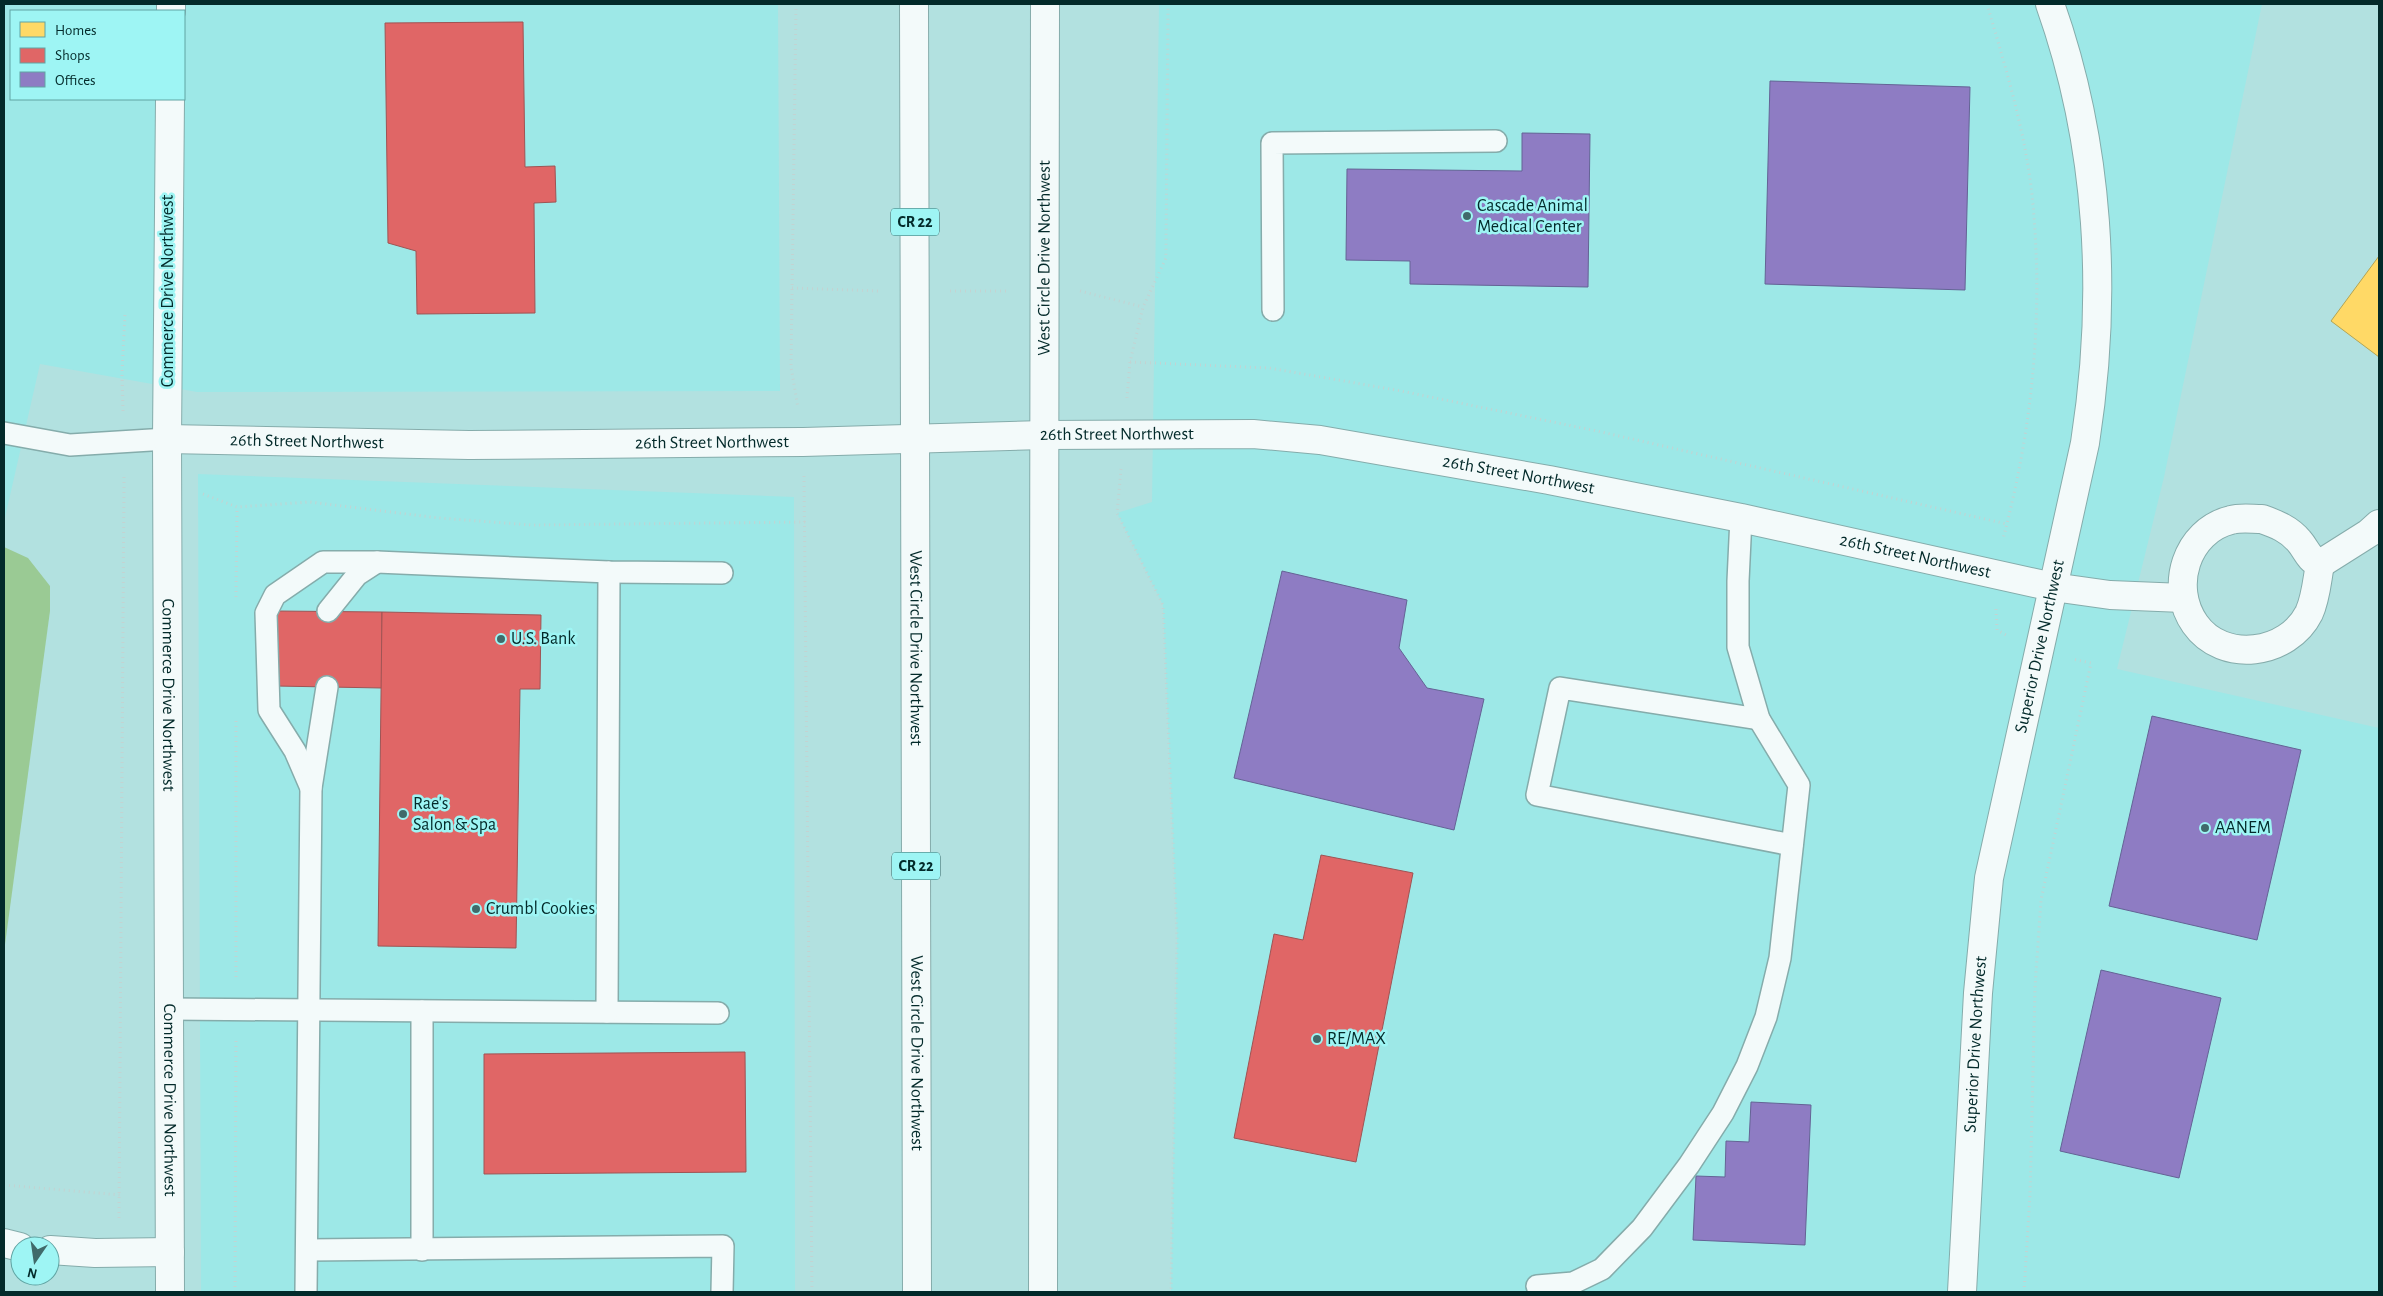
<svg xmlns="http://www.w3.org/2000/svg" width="2383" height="1296" font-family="'Alegreya Sans',sans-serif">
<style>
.built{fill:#9de8e7;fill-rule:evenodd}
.water{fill:#9aca94}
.homes{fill:#ffd966;stroke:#b3a454}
.shops{fill:#e06666;stroke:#9e5454}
.offices{fill:#8e7cc3;stroke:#646395}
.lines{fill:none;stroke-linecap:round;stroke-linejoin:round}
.service-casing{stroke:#85acab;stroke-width:24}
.minor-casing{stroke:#85acab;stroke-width:30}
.tertiary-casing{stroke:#85acab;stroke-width:30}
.primary-casing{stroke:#85acab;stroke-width:30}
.path{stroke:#c3d3d2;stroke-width:3;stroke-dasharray:1 4;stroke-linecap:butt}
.service{stroke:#f3fafa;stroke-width:21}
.minor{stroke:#f3fafa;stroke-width:28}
.tertiary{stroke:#f3fafa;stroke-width:28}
.primary{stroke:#f3fafa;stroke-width:28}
.poi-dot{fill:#406a6a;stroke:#9ef5f4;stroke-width:2}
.labels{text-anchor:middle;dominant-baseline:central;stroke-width:5;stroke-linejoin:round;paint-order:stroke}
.shield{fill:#9ef5f4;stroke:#326767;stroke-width:1}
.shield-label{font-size:16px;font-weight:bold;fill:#032a2a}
.poi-label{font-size:18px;fill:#032a2a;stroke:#9ef5f4;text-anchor:start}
.street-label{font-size:18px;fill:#032a2a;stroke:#9ef5f4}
</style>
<rect width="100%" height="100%" fill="#b2e1e0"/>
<g class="built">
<path d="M4 4H778L780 391 197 392 40 364 4 522ZM11 11H184V99H11Z"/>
<polygon points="1159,4 2262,4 2164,477 2117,669 2379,728 2379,1292 1171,1292 1177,937 1163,605 1117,513 1152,502"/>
<polygon points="198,474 794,497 795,1292 201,1292"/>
</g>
<polygon class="water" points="4,547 28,558 50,586 50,611 4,952"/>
<polygon class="homes" points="2379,256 2379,357 2331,321"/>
<g class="shops">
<polygon points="523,22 525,167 555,166 556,202 534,203 535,313 417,314 416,251 388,243 385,23"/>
<polygon points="276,611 382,612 382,688 276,686"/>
<polygon points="382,612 541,615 540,689 520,689 516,948 378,946"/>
<polygon points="1321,855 1413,873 1356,1162 1234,1138 1274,934 1303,940"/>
<polygon points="745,1052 746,1172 484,1174 484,1054"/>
</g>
<g class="offices">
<polygon points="1770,81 1970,87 1965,290 1765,284"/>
<polygon points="1522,133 1590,134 1588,287 1410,284 1410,261 1346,260 1347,169 1522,171"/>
<polygon points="1282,571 1407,600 1399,648 1427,688 1484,699 1454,830 1234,778"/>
<polygon points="2152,716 2301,750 2257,940 2109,906"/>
<polygon points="2101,970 2221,998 2179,1178 2060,1151"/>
<polygon points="1751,1102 1811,1105 1805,1245 1693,1240 1696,1176 1725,1177 1726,1141 1749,1142"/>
</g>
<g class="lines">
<g class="service-casing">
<g id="service">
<polyline points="1273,310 1272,143 1496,141"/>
<polyline points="4,433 70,445 167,439"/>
<polyline points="328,611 357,575 377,562"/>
<polyline points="1759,719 1560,688 1537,795 1792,845"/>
<polyline points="311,788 295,751 269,710 266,613 275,595 323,562 377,562 609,572 722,573"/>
<polyline points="169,1009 718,1013"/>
<polyline points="422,1011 422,1250"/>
<polyline points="607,1012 609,572"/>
<polyline points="307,1250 723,1246 722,1292"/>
<polyline points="1537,1286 1573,1283 1602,1269 1642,1228 1689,1165 1723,1113 1747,1066 1766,1017 1780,958 1799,785 1759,719 1738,647 1738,581 1741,518"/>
<polyline points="306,1292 311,788 327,687"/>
</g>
</g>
<g class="minor-casing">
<g id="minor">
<path d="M2262 519C2276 524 2289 529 2299 541 2307 550 2308 559 2320 564 2317 580 2316 598 2309 613 2288 655 2223 664 2195 624 2169 587 2186 531 2231 520 2241 517 2252 519 2262 519Z"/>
<polyline points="2320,564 2369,533 2379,524"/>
<polyline points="2053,587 2110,595 2183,598"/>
</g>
</g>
<g class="tertiary-casing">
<g id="tertiary">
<polyline points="171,11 171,4"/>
<path id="s1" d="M170 99 167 439 170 1292"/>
<path id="s2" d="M167 439 469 445 803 442 1044 435 1253 434 1320 440 1549 480 1741 518 2053 587"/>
<polyline points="4,1243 20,1247"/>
<polyline points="50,1250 95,1253 170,1252"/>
<path id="s3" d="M1962 1292 1978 993 1989 878 2085 443C2108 296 2100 145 2050 4"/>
</g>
</g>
<g class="primary-casing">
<g id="primary">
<path id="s4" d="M914 4 917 1292"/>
<path id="s5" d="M1043 1292 1045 4"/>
</g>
</g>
<g class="path">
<polyline points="796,4 791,367 798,408"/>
<path d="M1987 4C2005 66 2025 130 2032 195 2044 312 2033 426 2003 539"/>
<polyline points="792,288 879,291"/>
<polyline points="950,291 1009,291"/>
<polyline points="1080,291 1143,307"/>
<polyline points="1130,362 1269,368 1396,390 1597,431 2007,524"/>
<polyline points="1127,398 1130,362 1143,307 1166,258 1168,4"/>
<polyline points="123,411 122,373 125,314"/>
<polyline points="1121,469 1117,513 1163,605 1177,937 1171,1292"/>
<polyline points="804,476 812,1292"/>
<polyline points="203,494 237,507 310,502 439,518 532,525 806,522"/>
<polyline points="236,597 237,507"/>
<polyline points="1996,609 1997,630 2006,635"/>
<polyline points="236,977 236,718"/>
<polyline points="4,1185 121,1195"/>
<polyline points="119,1218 124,475"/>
<polyline points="235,1292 236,1040"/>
<polyline points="2024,1292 2030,1195 2035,987 2041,900 2091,663 2072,659"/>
</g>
<use href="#service" class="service"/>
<use href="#minor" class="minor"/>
<use href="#tertiary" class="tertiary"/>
<use href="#primary" class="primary"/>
</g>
<g class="poi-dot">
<circle cx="1467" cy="216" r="5"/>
<circle cx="501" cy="639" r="5"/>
<circle cx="403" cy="814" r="5"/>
<circle cx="2205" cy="828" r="5"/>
<circle cx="476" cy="909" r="5"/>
<circle cx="1317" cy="1039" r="5"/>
</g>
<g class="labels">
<g class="shield">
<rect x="891" y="208.5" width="48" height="27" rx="4"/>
<rect x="892" y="852.5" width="48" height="27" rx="4"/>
</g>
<g class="shield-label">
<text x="915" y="222">CR 22</text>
<text x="916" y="866">CR 22</text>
</g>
<g class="poi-label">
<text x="1477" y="206">Cascade Animal<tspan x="1477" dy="21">Medical Center</tspan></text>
<text x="511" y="639">U.S. Bank</text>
<text x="413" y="804">Rae's<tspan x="413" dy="21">Salon &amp; Spa</tspan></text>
<text x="2215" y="828">AANEM</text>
<text x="486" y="909">Crumbl Cookies</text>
<text x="1327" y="1039">RE/MAX</text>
</g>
<g class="street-label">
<text stroke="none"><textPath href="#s5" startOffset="1034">West Circle Drive Northwest</textPath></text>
<text transform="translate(168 291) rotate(-90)">Commerce Drive Northwest</text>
<text stroke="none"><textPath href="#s2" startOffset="950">26th Street Northwest</textPath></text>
<text stroke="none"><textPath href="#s2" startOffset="140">26th Street Northwest</textPath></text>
<text stroke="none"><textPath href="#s2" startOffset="545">26th Street Northwest</textPath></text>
<text stroke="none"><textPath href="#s2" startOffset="1355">26th Street Northwest</textPath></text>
<text stroke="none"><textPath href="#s2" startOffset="1760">26th Street Northwest</textPath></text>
<text stroke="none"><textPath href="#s3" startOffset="652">Superior Drive Northwest</textPath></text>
<text stroke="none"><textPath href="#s4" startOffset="644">West Circle Drive Northwest</textPath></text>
<text stroke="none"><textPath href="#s1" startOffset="596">Commerce Drive Northwest</textPath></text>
<text stroke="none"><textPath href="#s3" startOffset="248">Superior Drive Northwest</textPath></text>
<text stroke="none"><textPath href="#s4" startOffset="1049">West Circle Drive Northwest</textPath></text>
<text stroke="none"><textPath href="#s1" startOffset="1001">Commerce Drive Northwest</textPath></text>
</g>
</g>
<rect width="2383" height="1296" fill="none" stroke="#032a2a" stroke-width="10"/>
<rect x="10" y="10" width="175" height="90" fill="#9ef5f4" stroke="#60a4a3"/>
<rect x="20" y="22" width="25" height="15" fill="#ffd966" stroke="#60a4a3"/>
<text x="55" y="35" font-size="15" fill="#032a2a">Homes</text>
<rect x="20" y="48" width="25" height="15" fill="#e06666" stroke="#60a4a3"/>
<text x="55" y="60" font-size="15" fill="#032a2a">Shops</text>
<rect x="20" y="72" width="25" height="15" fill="#8e7cc3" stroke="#60a4a3"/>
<text x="55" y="85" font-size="15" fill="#032a2a">Offices</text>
<g transform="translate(35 1261) rotate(193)"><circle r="24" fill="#9ef5f4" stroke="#60a4a3"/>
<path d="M0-4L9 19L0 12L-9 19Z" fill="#406a6a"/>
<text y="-8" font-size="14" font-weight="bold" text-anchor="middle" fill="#032a2a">N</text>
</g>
</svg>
